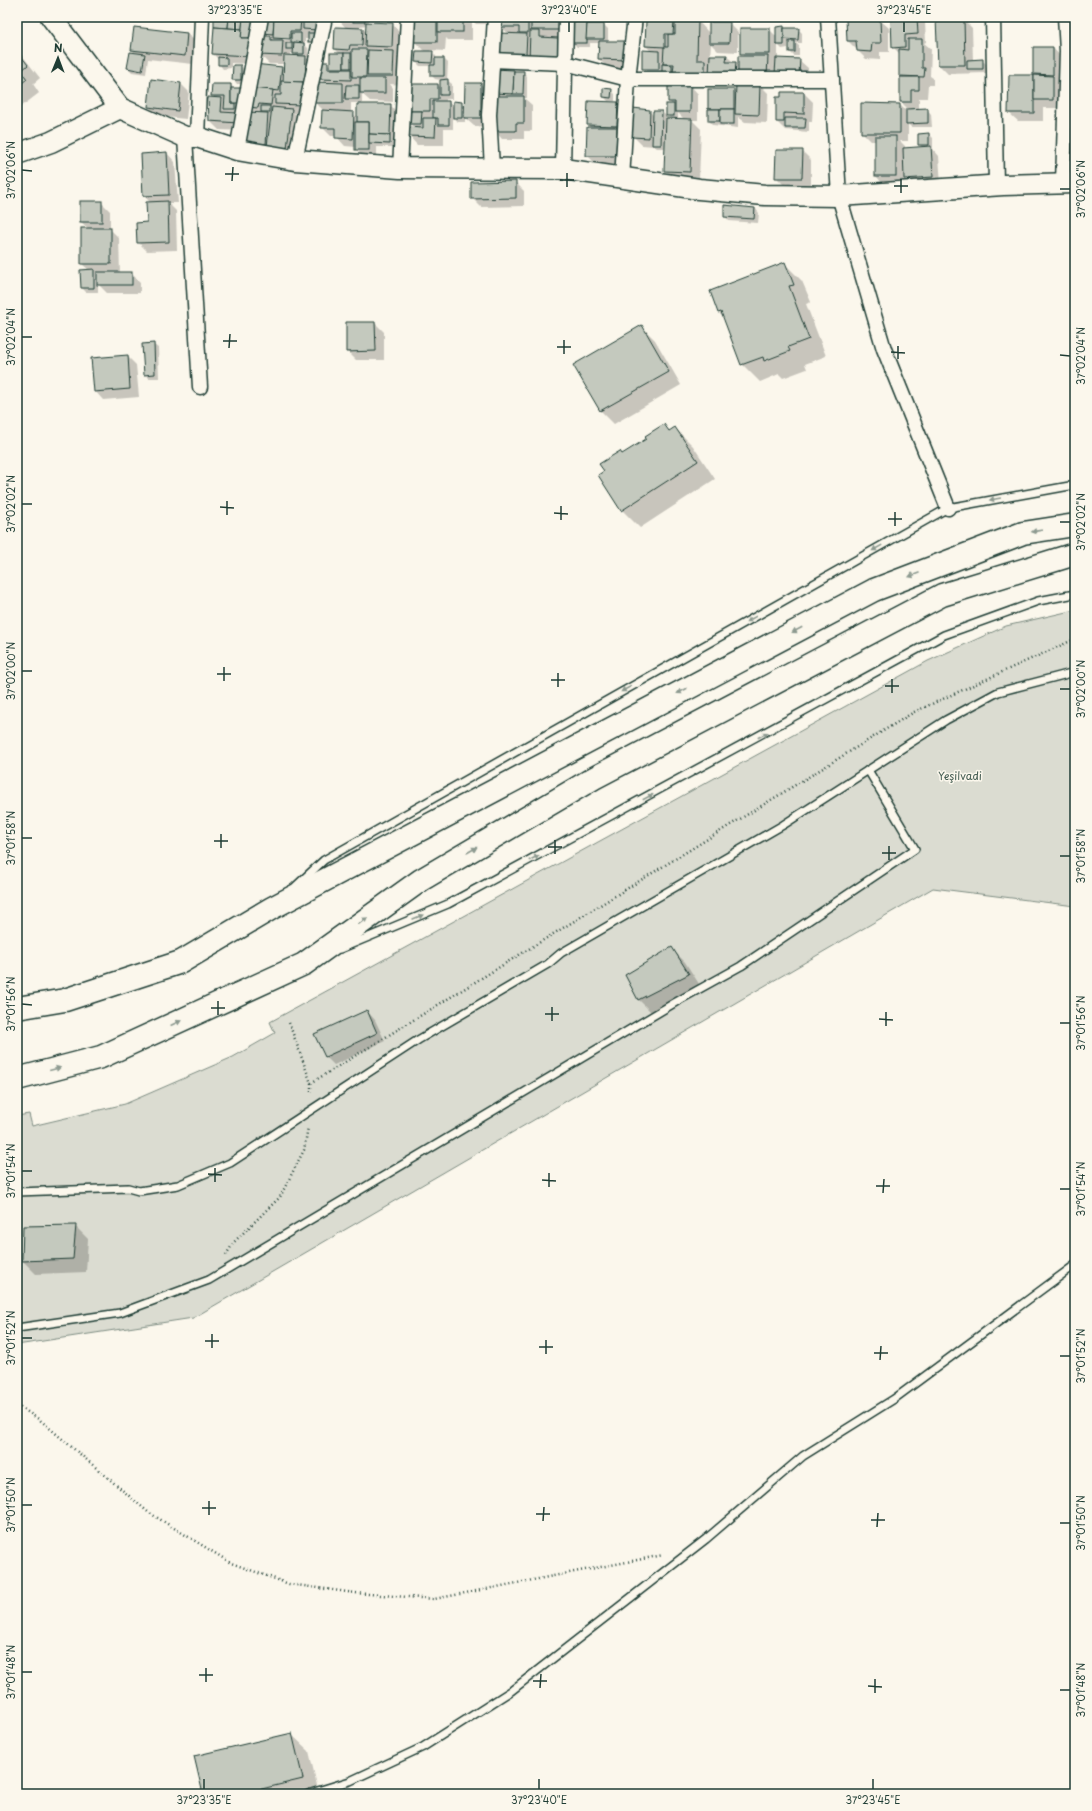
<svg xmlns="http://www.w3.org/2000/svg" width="1092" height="1811" font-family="'Playpen Sans',sans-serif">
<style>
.green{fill:#dbdcd1;stroke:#7d8c82}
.shadow{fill:#0003;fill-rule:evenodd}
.building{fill:#c4c9be;stroke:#1f3d34}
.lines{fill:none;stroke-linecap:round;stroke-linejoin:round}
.lane-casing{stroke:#1f3d34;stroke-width:10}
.street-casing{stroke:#1f3d34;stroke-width:17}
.secondary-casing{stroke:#1f3d34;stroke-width:23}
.primary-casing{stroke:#1f3d34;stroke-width:25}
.path{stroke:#1f3d34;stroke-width:2.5;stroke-dasharray:1 3;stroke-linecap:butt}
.lane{stroke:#fbf7ec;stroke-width:7}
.street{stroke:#fbf7ec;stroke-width:14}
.secondary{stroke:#fbf7ec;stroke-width:20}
.primary{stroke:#fbf7ec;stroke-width:22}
.oneway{fill:#8d9a90}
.ticks{fill:none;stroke:#1f3d34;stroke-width:1.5}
.labels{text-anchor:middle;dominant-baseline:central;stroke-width:3;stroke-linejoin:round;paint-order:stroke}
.park-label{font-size:11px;fill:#455d53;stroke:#fbf7ec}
.neatline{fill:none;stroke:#1f3d34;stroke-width:1.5}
.ticks-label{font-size:10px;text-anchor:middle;fill:#1f3d34}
</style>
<rect width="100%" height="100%" fill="#fbf7ec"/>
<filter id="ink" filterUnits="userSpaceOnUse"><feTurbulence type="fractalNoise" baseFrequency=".025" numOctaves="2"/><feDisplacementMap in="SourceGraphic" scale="8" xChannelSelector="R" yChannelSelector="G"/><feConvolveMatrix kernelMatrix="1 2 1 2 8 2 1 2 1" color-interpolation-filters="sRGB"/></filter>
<g filter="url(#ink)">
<polygon class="green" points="1075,610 1075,906 933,888 193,1318 17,1345 17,1116 29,1114 32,1126 125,1104 233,1057 275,1033 270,1022 928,661 1006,626"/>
<g class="shadow">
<polygon points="156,17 201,17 160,21"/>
<path d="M215 17H321L313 45 309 39H305V45L308 48V57H306L314 66 311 113H294L300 118 296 156 254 151 246 131 219 130 210 121 216 99 212 95 231 85 247 113H254L248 107 255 64 231 63V68L223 69 219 64V60L213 54ZM264 33 269 37 260 55 269 64H285V71L282 68 257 65ZM282 38H295V40H282ZM291 53H294L298 57 291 56Z"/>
<path d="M336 17H369V24H392L401 33 400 55H397L402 60V85L390 84 393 88V102L370 101 362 94V105H390L399 114V143H394V147H377V158H364L356 149V147L345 146 336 136H331L322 127 323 110 315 102 325 83 320 79 327 63 331 66 340 54 335 49 346 28ZM367 25 366 32 363 29H360V26ZM351 103H358L357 117 351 113Z"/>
<polygon points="415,17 497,17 497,24 476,24 472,20 472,40 448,40 446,38 445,51 430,50 436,56 436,59 444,59 448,63 447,80 452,84 452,99 446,99 446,102 449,102 454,108 461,103 465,107 481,84 490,93 489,127 474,126 465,118 465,122 458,122 453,116 453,129 444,129 444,145 417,145 409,136 415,128 410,124 438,85 441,88 441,80 435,79 431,75 431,66 420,66 416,62 425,52 415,42"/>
<polygon points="501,17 569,17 568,39 558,38 567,47 566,69 507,62 509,34 500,26"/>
<polygon points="892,17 921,17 925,22 926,42 924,43 931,49 930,76 933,78 933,85 928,85 927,98 919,98 919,110 927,109 931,114 932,127 911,127 908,124 908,141 900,141 905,146 905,149 923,148 919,144 929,134 933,138 933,149 939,156 941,185 914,187 905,177 904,185 884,185 876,176 876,141 871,141 862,132 900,105 907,112 909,110 901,102 900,54 893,47"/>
<polygon points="880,20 889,28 889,52 880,52 880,60 866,59 848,41"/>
<polygon points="964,20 972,28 973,60 982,60 986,64 986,73 948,74 939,65"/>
<path d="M698 21 710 34 729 23 738 32V52L718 51 711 44 710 56H726L739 66 744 57 741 54V29H769L777 37V28L798 29 802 33V43H796L799 46V56H794L790 52V43H788V48L782 49 778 45V59L799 60 808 68V82L760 85 768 93 767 123 745 122 738 117V128L713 125 709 121V90H734L737 93V83L690 85 698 94V120H692L701 129 699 180 674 179 665 170 666 148H657L654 146 642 145 633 136 649 111 653 115 662 112 666 116V119H671L667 115 672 105 669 101V85L643 68 652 52 646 46 673 22 676 25ZM678 113 685 120H678Z"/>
<polygon points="586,22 590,25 604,25 608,29 608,42 636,68 608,68 599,59 600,43 590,43 590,47 577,47 573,43"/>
<polygon points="187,34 196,42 193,64 148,59 146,74 132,72 128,68 136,54 132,50"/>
<polygon points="1053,48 1061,57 1062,108 1043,108 1043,121 1018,121 1009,113 1037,77 1034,74"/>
<polygon points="17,49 40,78 33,84 39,93 17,110"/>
<polygon points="234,66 241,66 245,70 245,84 237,84 233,79"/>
<polygon points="513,71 523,72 527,76 527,98 524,98 532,105 532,131 524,131 524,139 502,139 494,130 498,97 495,93"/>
<polygon points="181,84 189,92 186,119 157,116 149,107"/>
<polygon points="611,90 615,94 615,101 608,101 604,97"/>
<polygon points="804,93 813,102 812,122 809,122 809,132 785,130 777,122 777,98"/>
<polygon points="618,103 626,112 624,165 596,164 587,155 591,128 588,125"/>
<polygon points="802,151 811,160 811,187 785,186 776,177"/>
<polygon points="167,153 175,162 178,203 168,203 176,211 177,250 147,251 138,242 148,223 151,203 144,196"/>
<polygon points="515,182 524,191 524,206 481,207 472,198"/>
<polygon points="101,202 110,211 110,229 119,238 120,273 131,273 140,282 140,293 107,293 98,284 98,292 86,292 82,288 89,270 82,264 89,229 81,222"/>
<polygon points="755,208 759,213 758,223 729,221 725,216"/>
<polygon points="785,264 802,281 811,302 806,304 826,356 805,364 807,369 783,378 779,374 760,382 742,364 725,319 719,313"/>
<polygon points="375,323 384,332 384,360 356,360 347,351"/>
<polygon points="642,327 655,340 681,385 614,424 601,411 574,365"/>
<polygon points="153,344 158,348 159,378 149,378 145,374"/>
<polygon points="127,356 136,365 139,397 103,400 95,391"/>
<polygon points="664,425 670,431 675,428 693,446 715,479 640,528 622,510 599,475"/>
<polygon points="672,949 685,962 701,987 652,1013 639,1000 627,976"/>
<polygon points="367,1011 375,1020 385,1041 334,1065 325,1056"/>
<polygon points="17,1226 20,1230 18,1264 17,1264"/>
<polygon points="75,1226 88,1239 86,1272 36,1274 23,1261 24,1227"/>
<polygon points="291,1734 309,1751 319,1794 204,1794"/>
</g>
<g class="building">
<polygon points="214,17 229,17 228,28 214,27"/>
<polygon points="229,17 243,17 242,29 228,28"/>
<polygon points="243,17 255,17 254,38 241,38"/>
<polygon points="264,17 274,17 273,34 263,33"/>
<polygon points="274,17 301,18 300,31 290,31 290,39 273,38"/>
<polygon points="303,17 318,17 317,30 303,29"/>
<rect x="353" y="17" width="12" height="5"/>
<rect x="414" y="17" width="23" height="25"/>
<rect x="438" y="17" width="25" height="15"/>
<polygon points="500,17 528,17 528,33 519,33 519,27 499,27"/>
<rect x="531" y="17" width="29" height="13"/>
<polygon points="891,17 917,17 918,34 905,35 905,47 892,48"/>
<polygon points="1071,17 1075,17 1075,37 1074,37"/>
<polygon points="846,19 880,19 881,43 872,43 871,52 857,51 856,41 847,41"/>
<polygon points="936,19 964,19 965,65 938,65"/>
<polygon points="675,20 698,20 697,60 705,60 705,73 673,72 674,64 663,64 664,47 668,47 668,34 675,34"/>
<rect x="572" y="21" width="15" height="22"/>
<polygon points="646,21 674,21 673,34 665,34 665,47 645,46"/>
<polygon points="366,22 393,23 392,47 365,46"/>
<polygon points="709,22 730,22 729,43 709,43"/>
<polygon points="587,24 604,24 604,39 586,39"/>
<polygon points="784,26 784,45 776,45 776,27"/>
<polygon points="134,27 187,33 185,56 131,50"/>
<polygon points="214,27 242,29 241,38 250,38 249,56 212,54"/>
<polygon points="335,27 363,28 362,45 350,45 349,50 334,49"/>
<rect x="740" y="28" width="30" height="26"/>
<polygon points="784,28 799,28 798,40 784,39"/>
<polygon points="530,31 540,31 540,37 558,38 558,61 529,60"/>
<polygon points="291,33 301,33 301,43 291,42"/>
<rect x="308" y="33" width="10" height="9"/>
<polygon points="498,33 527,34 526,54 497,54"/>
<polygon points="260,36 271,36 271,40 283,40 282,56 259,55"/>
<polygon points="908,39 922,39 922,68 925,68 924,77 899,76 899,49 908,50"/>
<polygon points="599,41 628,41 628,60 598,59"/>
<rect x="789" y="41" width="6" height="11"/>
<polygon points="294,42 304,43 304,54 293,54"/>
<rect x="286" y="43" width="6" height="6"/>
<polygon points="1033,47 1053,47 1053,75 1033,74"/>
<polygon points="352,49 367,49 366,77 352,77"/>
<polygon points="368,50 394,51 393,76 367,76"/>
<polygon points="642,50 659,51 659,69 642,69"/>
<polygon points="17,51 28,65 21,71 27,79 17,87"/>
<polygon points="416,51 433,51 432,63 415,62"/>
<polygon points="130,52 145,54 142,71 127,68"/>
<rect x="330" y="53" width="14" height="15"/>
<rect x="344" y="53" width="7" height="15"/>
<polygon points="284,55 306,56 305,82 283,82"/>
<polygon points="710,55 727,55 726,62 736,62 735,75 709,75"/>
<polygon points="738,56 768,56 767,77 738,77"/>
<polygon points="218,57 227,58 227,65 218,65"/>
<polygon points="435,58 444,58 444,76 430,76 430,65 435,65"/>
<polygon points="776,58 800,59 799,74 775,74"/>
<polygon points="983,59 983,69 967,69 967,60"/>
<polygon points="320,62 328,62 328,69 351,69 351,80 319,79"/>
<polygon points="254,64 282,67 279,91 252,88"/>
<polygon points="662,64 672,65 672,74 662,73"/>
<polygon points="233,65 241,65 241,80 232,80"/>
<polygon points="1075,66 1075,85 1074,85 1073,67"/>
<polygon points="494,69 514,70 513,94 494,93"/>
<polygon points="514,71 524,71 523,94 513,94"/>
<polygon points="1009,75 1034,75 1034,113 1008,113"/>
<polygon points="1034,75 1053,76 1053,100 1034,100"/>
<polygon points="900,77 919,77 919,90 911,90 911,102 900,102"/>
<rect x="360" y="78" width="25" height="15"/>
<polygon points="151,79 181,83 178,111 148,107"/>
<polygon points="448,79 448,95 440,95 440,80"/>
<polygon points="281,81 303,82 302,105 275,104 275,95 281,95"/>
<polygon points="314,82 343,83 343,103 314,103"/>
<polygon points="465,83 481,83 481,118 464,118"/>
<polygon points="736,83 760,84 759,115 735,114"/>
<polygon points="212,84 231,84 231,103 235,103 235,109 224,109 225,96 211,96"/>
<polygon points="410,84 438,84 438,99 430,99 430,111 409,111"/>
<polygon points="668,84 690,84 690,112 675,112 675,102 668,102"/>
<polygon points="346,85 359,85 359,99 345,99"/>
<polygon points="231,88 243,88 242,103 231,103"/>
<polygon points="249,88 273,90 271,105 259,104 258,108 247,107"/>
<polygon points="603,88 612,89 611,98 603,97"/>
<rect x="708" y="89" width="26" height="20"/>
<polygon points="781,92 804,92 804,114 784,113 784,122 776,122 776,97 781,97"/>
<polygon points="493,96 524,96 524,123 516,123 516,131 493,131"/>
<polygon points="208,97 222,98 221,112 238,113 238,123 209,121"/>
<polygon points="433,101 449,101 449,125 438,125 438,118 433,118"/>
<polygon points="453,101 462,102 462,118 453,118"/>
<polygon points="588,101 618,102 617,126 587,125"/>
<polygon points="861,103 900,104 900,133 861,133"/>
<polygon points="357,104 391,104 390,135 369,134 369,122 357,122"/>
<rect x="666" y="104" width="8" height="12"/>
<rect x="261" y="106" width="9" height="6"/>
<polygon points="272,107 292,109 287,148 267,146"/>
<polygon points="633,108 650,110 649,138 632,137"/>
<polygon points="928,108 928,123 906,124 906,109"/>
<rect x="708" y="109" width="12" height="12"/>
<rect x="720" y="109" width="14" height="15"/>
<polygon points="322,110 354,112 353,139 335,138 335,128 321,128"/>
<polygon points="409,111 422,111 421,124 409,124"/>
<polygon points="653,111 662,111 661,145 652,145"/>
<polygon points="246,112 268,113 266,144 244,143"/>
<polygon points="423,118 436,118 435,137 408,136 408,127 423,128"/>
<polygon points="666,118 692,119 690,172 664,171"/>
<polygon points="785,118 806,118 805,128 785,128"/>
<rect x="355" y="122" width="14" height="28"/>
<polygon points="587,127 617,127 616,156 586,156"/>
<polygon points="929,133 929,145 918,145 918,134"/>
<polygon points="369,134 390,135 390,144 369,143"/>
<rect x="875" y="136" width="21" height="40"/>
<polygon points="931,146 933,177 904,179 903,148"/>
<polygon points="776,150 803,150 802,178 775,178"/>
<polygon points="167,152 169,195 143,196 141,154"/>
<polygon points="516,181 516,198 471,199 471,182"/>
<rect x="80" y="201" width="22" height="21"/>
<polygon points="168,201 169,242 137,243 136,223 147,222 146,202"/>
<polygon points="724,205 755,208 754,219 724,217"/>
<rect x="81" y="228" width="30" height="36"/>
<polygon points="785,262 794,285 789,286 809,339 788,347 790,351 764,361 763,357 741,365 721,312 718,313 710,291"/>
<polygon points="94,269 94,288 81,288 80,270"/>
<rect x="97" y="272" width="35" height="13"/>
<polygon points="346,322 375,322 376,351 346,352"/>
<polygon points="642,325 669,372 600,411 573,365"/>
<polygon points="154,343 155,374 144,375 142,344"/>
<polygon points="128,355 130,389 94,392 91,358"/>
<polygon points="664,424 669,431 675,427 698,461 621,511 598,475 604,471 599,464 620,451 622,454 646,439 645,436"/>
<polygon points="672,947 689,974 638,1000 625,975"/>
<polygon points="367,1010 377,1033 325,1057 314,1034"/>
<polygon points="76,1225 73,1259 22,1261 23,1226"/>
<polygon points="292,1733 303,1779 241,1794 203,1794 194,1756"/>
</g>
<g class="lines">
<g class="lane-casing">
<g id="lane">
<polyline points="296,886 324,860 948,508 1075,485"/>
<polyline points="340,949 448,904 944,635 1038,601 1075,594"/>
<polyline points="17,1192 128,1188 139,1191 178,1185 230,1163 418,1040 548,964 561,953 783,825 946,720 998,692 1075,672"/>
<polyline points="17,1328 120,1313 209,1280 676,1002 741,966 915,849 868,770"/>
<polyline points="308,1794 350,1781 423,1747 511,1691 706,1539 803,1456 894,1399 1075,1265"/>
</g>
</g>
<g class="street-casing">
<g id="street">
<polyline points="828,17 839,196 884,349 948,508"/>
<polyline points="993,17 996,185"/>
<polyline points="492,60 565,63 628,79 832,79"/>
<polyline points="185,137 200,387"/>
<polyline points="197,137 202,17"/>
<polyline points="237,150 261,17"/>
<polyline points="295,160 325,17"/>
<polyline points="400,168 408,17"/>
<polyline points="492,168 489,115 495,17"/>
<polyline points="563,169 566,17"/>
<polyline points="622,179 628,79 635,17"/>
<polyline points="1063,183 1067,51 1065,17"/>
</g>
</g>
<g class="secondary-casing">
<g id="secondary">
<polyline points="51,17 120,108 185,137 197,137 237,150 295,160 400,168 563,169 699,189 765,195 839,196 1003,185 1075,183"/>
<polyline points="17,154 51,142 120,108"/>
</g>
</g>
<g class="primary-casing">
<g id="primary">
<polyline points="17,1008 65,1000 181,962 272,908 874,590 1023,533 1075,525"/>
<polyline points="17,1079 101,1057 304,964 421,880 594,778 942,595 1075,554"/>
</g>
</g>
<g class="path">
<polyline points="289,1023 311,1083 311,1095"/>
<polyline points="311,1083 914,712 1075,639"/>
<polyline points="226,1255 234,1242 280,1197 304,1150 308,1127"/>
<polyline points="17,1405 40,1420 148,1512 231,1563 289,1584 355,1593 434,1599 663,1555"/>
</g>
<use href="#lane" class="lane"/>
<use href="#street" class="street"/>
<use href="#secondary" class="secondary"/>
<use href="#primary" class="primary"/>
</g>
<defs><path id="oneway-solid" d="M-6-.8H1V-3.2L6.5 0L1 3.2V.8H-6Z"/></defs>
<g class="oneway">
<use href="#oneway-solid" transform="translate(995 499) rotate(170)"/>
<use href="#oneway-solid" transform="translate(1037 531) rotate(171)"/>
<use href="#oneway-solid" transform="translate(877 548) rotate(151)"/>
<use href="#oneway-solid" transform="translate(914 575) rotate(159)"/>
<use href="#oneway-solid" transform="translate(751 619) rotate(151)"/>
<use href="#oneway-solid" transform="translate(797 630) rotate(152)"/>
<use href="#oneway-solid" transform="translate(626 689) rotate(151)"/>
<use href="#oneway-solid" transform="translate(682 691) rotate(152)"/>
<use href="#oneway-solid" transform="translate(763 735) rotate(-28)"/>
<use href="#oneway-solid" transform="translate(648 797) rotate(-28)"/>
<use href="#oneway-solid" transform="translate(472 850) rotate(-30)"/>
<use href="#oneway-solid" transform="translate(534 858) rotate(-28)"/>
<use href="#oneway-solid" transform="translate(418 917) rotate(-23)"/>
<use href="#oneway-solid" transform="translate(363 921) rotate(-36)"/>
<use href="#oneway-solid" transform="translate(176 1023) rotate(-25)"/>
<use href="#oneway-solid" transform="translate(55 1069) rotate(-15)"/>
</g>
</g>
<path class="ticks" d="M235 32V22M569 32V22M904 32V22M22 170 32 171M225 174H239M560 180H574M232 181 233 167M894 186H908M567 187V173M1060 189H1070M901 193V179M22 337H32M223 341H237M557 347H571M229 348 230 334M891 352 905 353M564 354V340M1060 355 1070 356M898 359V346M22 504H32M220 507 234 508M554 513 568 514M227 515V501M888 519H902M561 520V506M1060 522H1070M895 526V512M22 671H32M217 674H231M551 680H565M224 681V667M885 686H899M558 687V673M1060 689H1070M892 693V679M22 838H32M214 841H228M548 847H562M221 848V834M882 853H896M555 854V840M1060 856H1070M889 860V846M22 1004 32 1005M211 1008H225M545 1014H559M218 1015V1001M879 1019 893 1020M552 1021V1007M1060 1023H1070M886 1026V1012M22 1171H32M208 1174 222 1175M542 1180 556 1181M215 1182V1168M876 1186H890M549 1187V1173M1060 1189H1070M883 1193 884 1179M22 1338H32M205 1341H219M539 1347H553M212 1348V1334M874 1353H888M546 1354V1340M1060 1356H1070M880 1360 881 1346M22 1505H32M202 1508H216M536 1514H550M209 1515V1501M871 1520H885M543 1521 544 1507M1060 1523H1070M877 1527 878 1513M22 1672H32M199 1675H213M533 1681H547M206 1682V1668M868 1686 882 1687M540 1688 541 1674M1060 1690H1070M875 1693V1679M204 1789V1779M539 1789V1779M873 1789V1779"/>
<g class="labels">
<g class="park-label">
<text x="960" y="775">Yeşilvadi</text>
</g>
</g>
<rect width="1092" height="1811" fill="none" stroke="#fbf7ec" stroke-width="44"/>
<g transform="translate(58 58) rotate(1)" stroke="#fbf7ec" stroke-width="3" paint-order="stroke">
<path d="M0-3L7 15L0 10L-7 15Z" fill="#1f3d34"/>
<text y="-6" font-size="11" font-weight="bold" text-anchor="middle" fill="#1f3d34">N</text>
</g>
<rect x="22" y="22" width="1048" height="1767" class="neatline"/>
<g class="ticks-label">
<text x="235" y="14">37°23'35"E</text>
<text x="569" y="14">37°23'40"E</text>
<text x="904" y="14">37°23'45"E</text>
<text transform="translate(11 170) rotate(-90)" y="4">37°02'06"N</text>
<text transform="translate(1081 189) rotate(-90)" y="4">37°02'06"N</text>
<text transform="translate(11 337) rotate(-90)" y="4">37°02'04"N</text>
<text transform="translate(1081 356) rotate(-90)" y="4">37°02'04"N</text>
<text transform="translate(11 504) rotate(-90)" y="4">37°02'02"N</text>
<text transform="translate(1081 522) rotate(-90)" y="4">37°02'02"N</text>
<text transform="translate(11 671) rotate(-90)" y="4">37°02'00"N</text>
<text transform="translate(1081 689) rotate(-90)" y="4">37°02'00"N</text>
<text transform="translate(11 838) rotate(-90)" y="4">37°01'58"N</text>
<text transform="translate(1081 856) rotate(-90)" y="4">37°01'58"N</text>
<text transform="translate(11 1004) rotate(-90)" y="4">37°01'56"N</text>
<text transform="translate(1081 1023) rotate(-90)" y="4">37°01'56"N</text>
<text transform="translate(11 1171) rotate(-90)" y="4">37°01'54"N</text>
<text transform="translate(1081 1189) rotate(-90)" y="4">37°01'54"N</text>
<text transform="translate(11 1338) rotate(-90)" y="4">37°01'52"N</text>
<text transform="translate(1081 1356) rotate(-90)" y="4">37°01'52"N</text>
<text transform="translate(11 1505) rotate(-90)" y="4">37°01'50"N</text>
<text transform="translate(1081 1523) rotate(-90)" y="4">37°01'50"N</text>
<text transform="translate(11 1672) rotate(-90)" y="4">37°01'48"N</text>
<text transform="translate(1081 1690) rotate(-90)" y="4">37°01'48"N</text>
<text x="204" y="1804">37°23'35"E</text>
<text x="539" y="1804">37°23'40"E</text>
<text x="873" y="1804">37°23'45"E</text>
</g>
</svg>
